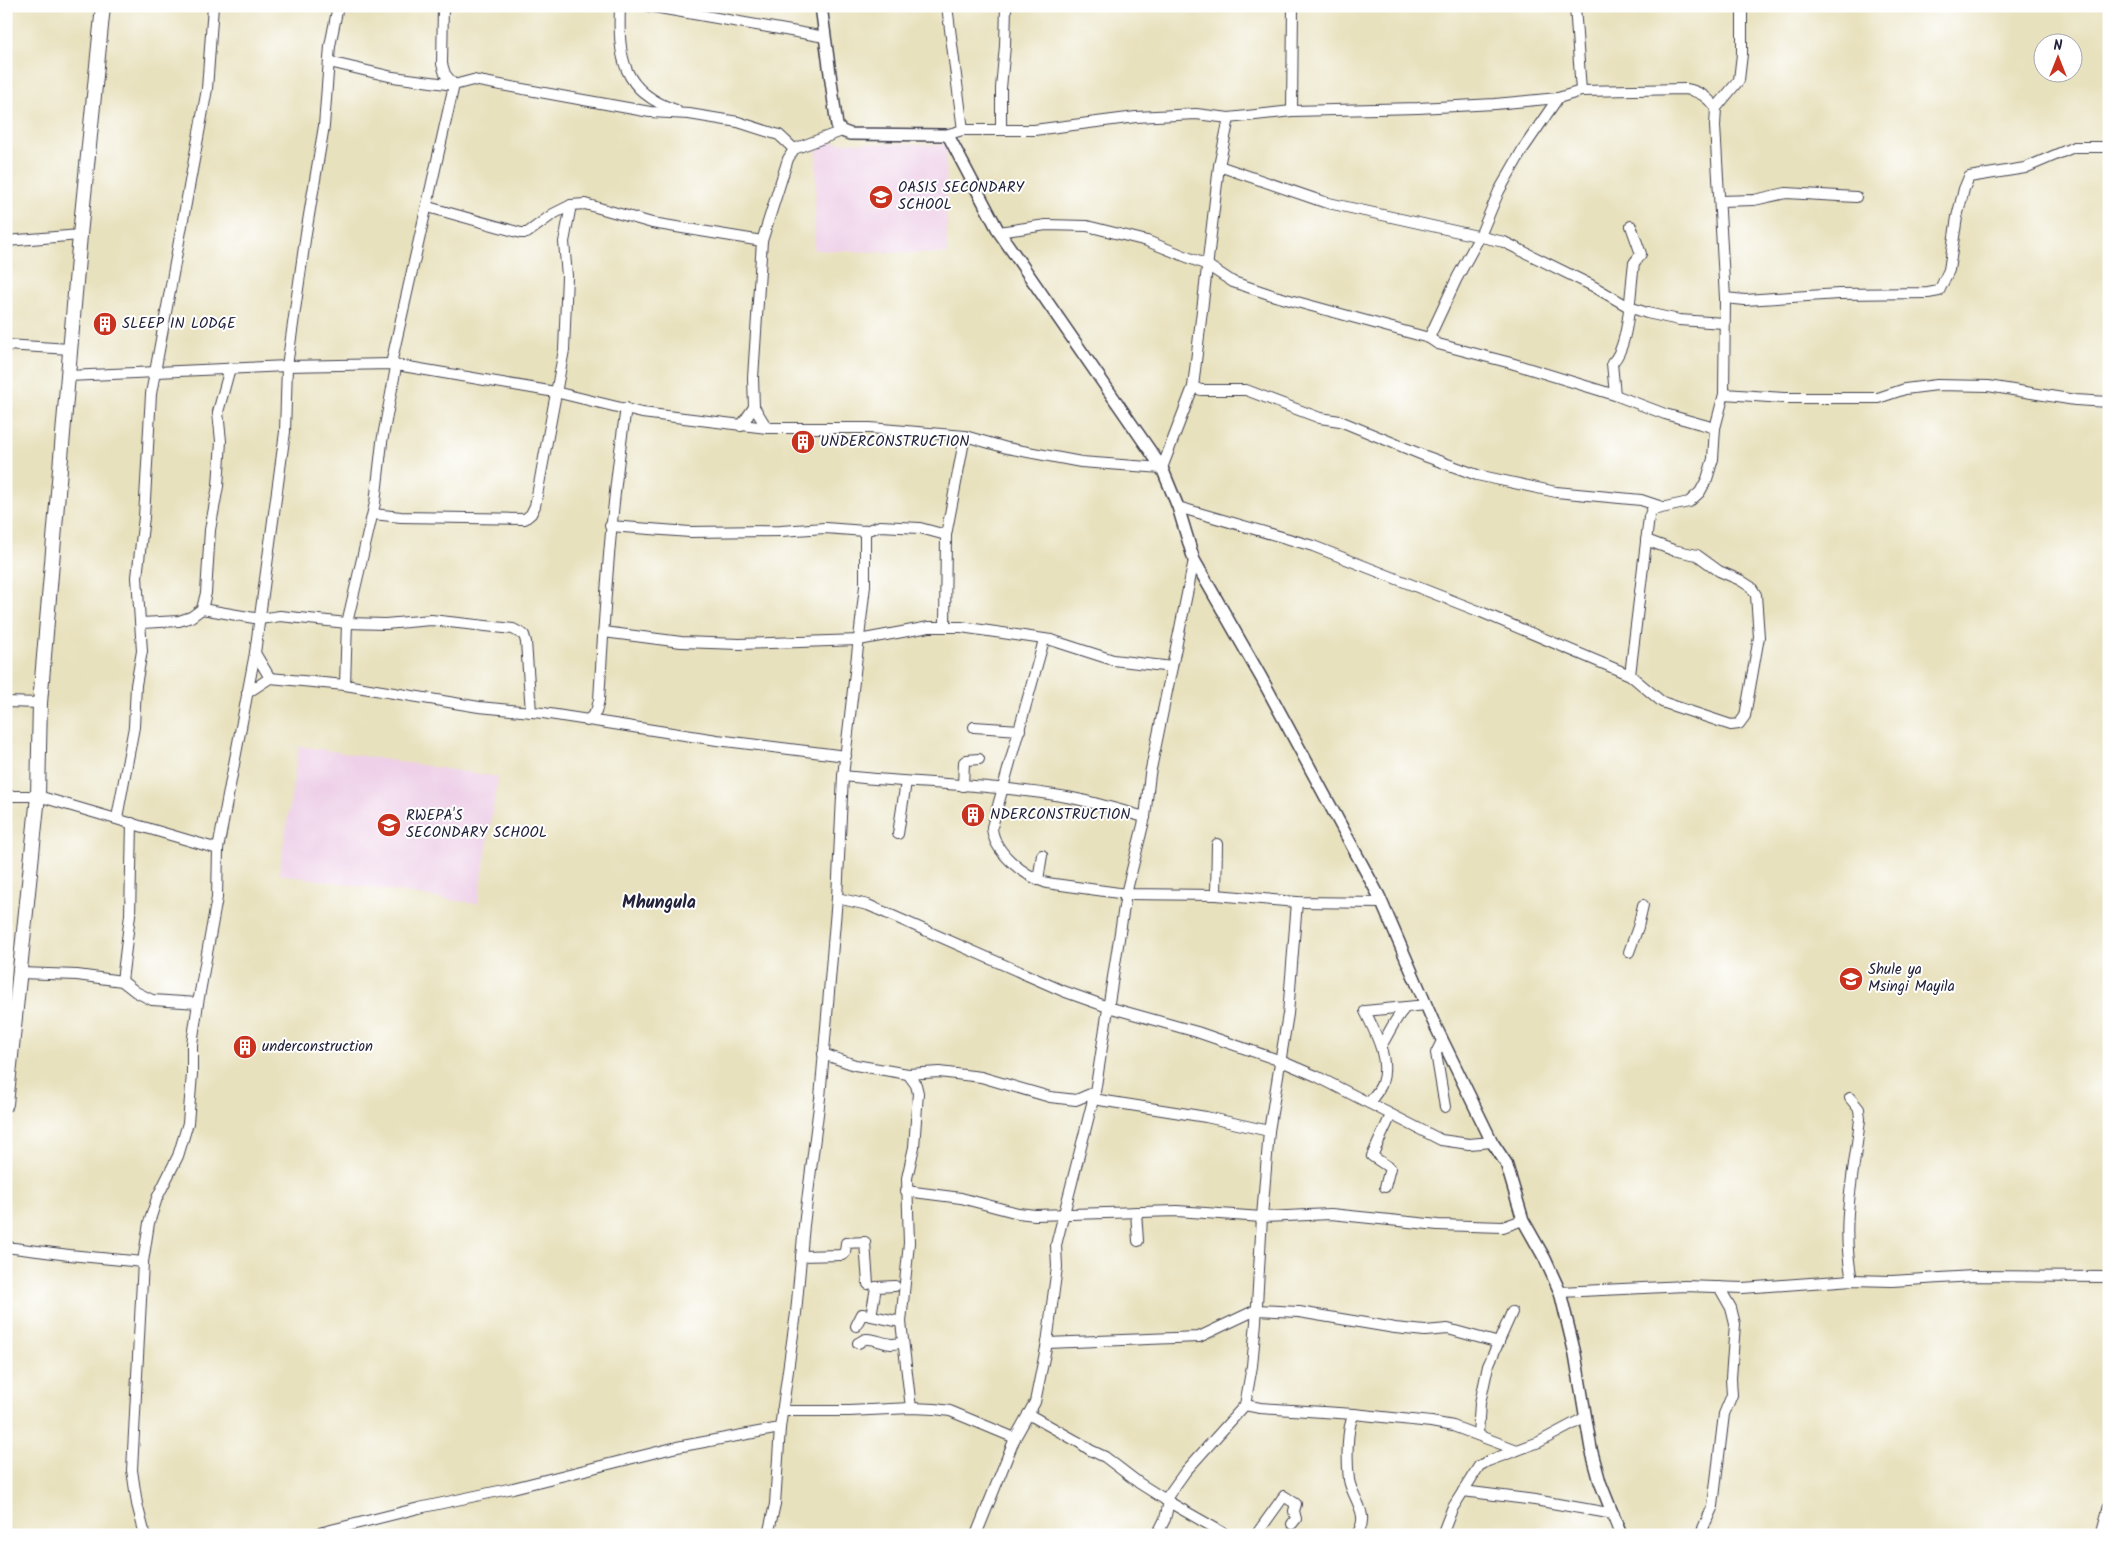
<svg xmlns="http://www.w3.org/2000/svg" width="2115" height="1541" font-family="Kalam,sans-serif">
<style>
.built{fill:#eed0e8}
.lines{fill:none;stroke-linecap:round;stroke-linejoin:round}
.minor-casing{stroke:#403f4e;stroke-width:12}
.tertiary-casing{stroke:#403f4e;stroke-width:14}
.secondary-casing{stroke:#403f4e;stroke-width:16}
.minor{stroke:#fff;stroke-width:10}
.tertiary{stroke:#fff;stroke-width:11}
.secondary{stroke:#fff;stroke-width:14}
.labels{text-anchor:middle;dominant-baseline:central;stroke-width:4;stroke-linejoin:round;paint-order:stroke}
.poi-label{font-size:15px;fill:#22223b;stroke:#fff;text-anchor:start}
.quarter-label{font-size:18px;font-weight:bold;fill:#22223b;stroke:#fff}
</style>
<rect width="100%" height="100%" fill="#fff"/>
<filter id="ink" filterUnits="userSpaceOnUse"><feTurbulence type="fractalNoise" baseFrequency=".02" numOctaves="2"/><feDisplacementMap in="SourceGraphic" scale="10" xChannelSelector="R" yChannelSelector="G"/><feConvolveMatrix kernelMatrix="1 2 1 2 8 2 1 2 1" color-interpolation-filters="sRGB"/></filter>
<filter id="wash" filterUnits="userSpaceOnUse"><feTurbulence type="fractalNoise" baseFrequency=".0096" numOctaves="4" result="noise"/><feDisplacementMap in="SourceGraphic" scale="20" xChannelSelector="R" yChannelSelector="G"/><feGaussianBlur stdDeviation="1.12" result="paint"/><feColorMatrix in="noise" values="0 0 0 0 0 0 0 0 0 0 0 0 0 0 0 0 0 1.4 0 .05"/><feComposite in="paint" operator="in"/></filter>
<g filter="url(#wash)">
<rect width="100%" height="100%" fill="#e8e1bd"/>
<g class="built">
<polygon points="817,142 946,145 947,254 814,250"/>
<polygon points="299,746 498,777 478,904 279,874"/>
</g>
</g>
<g filter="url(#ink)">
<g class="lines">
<g class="minor-casing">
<g id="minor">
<polyline points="443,6 442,64 445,74 454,85"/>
<path d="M620 6C618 57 622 92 676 110"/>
<polyline points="648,6 825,37"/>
<polyline points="947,6 963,130"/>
<polyline points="1575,6 1581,91"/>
<polyline points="329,62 393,77 454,85"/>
<polyline points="1292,111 1293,6"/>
<polyline points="1001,129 1001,88 1005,46 1006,6"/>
<path d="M945 135 963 130H1034L1136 117 1196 114 1229 118 1292 111 1418 108 1495 104 1558 98 1581 91 1686 89C1701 92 1707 97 1716 108"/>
<polyline points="1219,166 1324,202 1504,242 1591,285 1629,307 1647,313 1679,320 1724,323"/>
<polyline points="1720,201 1754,200 1786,193 1856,197"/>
<polyline points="428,207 521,233 527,233 553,214 571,205 585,204 652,223 762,241"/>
<polyline points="999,232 1046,225 1087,226 1147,241 1207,265 1233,282 1275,296 1429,338 1438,344 1511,363 1615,395 1665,414 1715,428"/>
<polyline points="6,241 80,235"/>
<polyline points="1725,298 1745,300 1839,294 1928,293 1939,291 1949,270 1957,217 1964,189 1969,177 2025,168 2074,147 2109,147"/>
<polyline points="1429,338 1457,278 1480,236 1499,191 1523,149 1558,98"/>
<polyline points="6,345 70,349"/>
<polyline points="391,364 454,85 473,80 650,112 689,114 738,122 779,135 794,149"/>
<polyline points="68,376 287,366 391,364 555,392 642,413 767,428 870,428 965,436 1007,448 1081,462 1162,468 1193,387 1219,166 1229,118"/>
<polyline points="1193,387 1201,390 1246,390 1320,418 1340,421 1425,456 1477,475 1556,492 1641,500 1662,507"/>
<polyline points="1724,394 1784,398 1878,398 1905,389 1937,385 1988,386 2075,400 2109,402"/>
<path d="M1615 395 1612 363C1630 346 1630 289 1634 263L1641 254 1631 226"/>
<polyline points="741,426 754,407"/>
<polyline points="767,428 754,407 753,378 760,271 762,241 788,159 794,149 842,131"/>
<polyline points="1178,507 1313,546 1481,612 1630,675 1662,702 1731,725 1739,724 1745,716 1759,637 1756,595 1751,587 1740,580 1719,571 1697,555 1673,550 1646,540"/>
<polyline points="373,514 401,517 525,519 531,514 535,506 564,350 567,276 564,242 571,205"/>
<polyline points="610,526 690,532 781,531 825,528 865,531 880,526 920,528 946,535"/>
<polyline points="202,609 260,619 280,616 347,623 385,624 431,620 513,629 524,635 526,642 531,712"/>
<polyline points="141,623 179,621 191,617 202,609 206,593 210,530 218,486 221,441 218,412 230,368"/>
<polyline points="945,626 946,535 965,436"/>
<polyline points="604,632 681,642 740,644 859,640 929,627 961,627 1051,640 1113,660 1172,667"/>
<path d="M1044 640 992 827C993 852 1024 876 1047 883L1126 894 1216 895 1297 902 1382 903"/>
<polyline points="255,653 270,678"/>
<polyline points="1630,675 1649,517 1652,510 1689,502 1700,492 1707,479 1713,459 1715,428 1724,394 1725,298 1715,126 1716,108 1739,80 1742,54 1742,6"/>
<polyline points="345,685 347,623 375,503 382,442 396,367"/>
<polyline points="247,693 270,678 345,685 479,707 543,713 717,740 846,756"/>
<polyline points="6,702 40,703"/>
<path d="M587 721 596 712 599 700C605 602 611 505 626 408"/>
<polyline points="974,727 1020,730"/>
<path d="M843 776C918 784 993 784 1067 797 1093 802 1119 810 1145 817"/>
<polyline points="963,786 964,762 967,760 979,759"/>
<polyline points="6,796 38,796 218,849"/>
<polyline points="117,818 134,727 136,685 142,651 137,577 144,517 151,394 207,89 213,6"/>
<polyline points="898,834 906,782"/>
<polyline points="1038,880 1042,855"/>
<polyline points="1216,895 1217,844"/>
<polyline points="837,898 868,905 1063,991 1108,1007 1197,1032 1281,1061 1316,1076 1441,1140 1469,1144 1492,1142"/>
<polyline points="1629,952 1638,927 1643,905"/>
<polyline points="20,973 77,975 122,981 136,992 152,1000 198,1003"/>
<polyline points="122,981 130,915 132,823"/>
<polyline points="1442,1041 1436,1053 1445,1107"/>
<path d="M1381 1046C1390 1032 1394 1019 1406 1007"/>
<polyline points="823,1054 855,1065 908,1074 939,1072 981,1077 1050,1097 1076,1100 1095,1092"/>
<polyline points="908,1074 916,1085 918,1093 914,1147 907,1178 909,1243 901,1322 911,1408"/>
<path d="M1850 1098 1859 1109 1860 1119C1854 1177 1840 1220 1852 1280"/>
<polyline points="1093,1099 1206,1117 1269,1131"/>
<path d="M1369 1103C1373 1097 1380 1090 1382 1083 1390 1059 1375 1032 1365 1011L1426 1005"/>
<polyline points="1385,1187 1390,1168 1372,1156 1391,1115"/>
<polyline points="906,1191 961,1198 1018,1213 1035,1215 1177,1211 1262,1217 1331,1214 1438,1225 1503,1227 1523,1220"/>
<polyline points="1136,1212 1138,1241"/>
<polyline points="6,1247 69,1255 143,1262"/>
<polyline points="801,1256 842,1255 845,1253 846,1243 865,1242 868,1284"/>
<polyline points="1560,1292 1685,1286 1743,1288 1852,1280 1892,1281 1973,1276 2109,1277"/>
<polyline points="871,1316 876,1287 895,1286"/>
<polyline points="856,1326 862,1314 901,1322"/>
<path d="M858 1343C861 1342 863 1339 866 1339 878 1338 890 1349 903 1341"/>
<polyline points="1047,1343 1199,1337 1256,1310 1299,1312 1395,1328 1425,1331 1448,1329 1499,1343"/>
<polyline points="1245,1405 1260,1408 1354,1414 1431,1422 1453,1426 1517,1450"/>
<polyline points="782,1411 849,1411 911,1408 935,1409 950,1411 1015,1438"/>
<polyline points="1028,1414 1080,1443 1090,1450 1105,1457 1139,1483 1169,1502 1227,1535"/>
<path d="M1354 1414C1346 1429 1347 1463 1349 1480 1352 1498 1372 1516 1356 1535"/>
<polyline points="1478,1435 1480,1403 1488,1366 1512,1312"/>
<polyline points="1463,1491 1535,1500 1614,1514"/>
<polyline points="1165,1500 1185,1472 1245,1405 1252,1366 1256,1322 1262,1217 1269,1131 1288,1014 1297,902"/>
<polyline points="145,1535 137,1504 132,1470 143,1262 149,1223 157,1198 178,1156 188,1123 192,1074 192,1044 198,1003 217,898 218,849 255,653 285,432 287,366 306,233 324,126 330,46 338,6"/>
<polyline points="311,1535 419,1508 513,1488 677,1447 780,1428"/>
<polyline points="768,1535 775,1504 780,1428 796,1313 804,1225 820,1098 837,898 843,776 865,586 865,531"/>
<polyline points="976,1535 1015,1438 1035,1402 1047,1343 1057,1267 1056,1245 1095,1092 1126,894 1145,817 1150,774 1194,560"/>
<polyline points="1157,1535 1165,1519 1169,1502"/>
<polyline points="1256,1535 1284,1496 1296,1504 1294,1511 1296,1519 1292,1524"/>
<polyline points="1442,1535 1452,1509 1479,1466 1488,1461 1539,1442 1586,1417"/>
<polyline points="1700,1535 1713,1506 1724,1414 1732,1395 1731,1378 1735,1324 1731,1308 1719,1287"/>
<polyline points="2101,1535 2109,1506"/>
</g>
</g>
<g class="tertiary-casing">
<polyline id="tertiary" points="821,6 837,126 842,131 850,134 945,135 949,137 999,232 1162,468 1178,507 1194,560 1262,679 1379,896 1433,1021 1492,1142 1506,1163 1523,1220 1545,1259 1560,1292 1575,1354 1591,1449 1600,1482 1621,1535"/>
</g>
<g class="secondary-casing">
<polyline id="secondary" points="6,1104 38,796 40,703 80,235 103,6"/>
</g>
<use href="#minor" class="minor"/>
<use href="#tertiary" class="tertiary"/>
<use href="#secondary" class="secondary"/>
</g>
</g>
<defs>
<g id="school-disc" transform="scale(1.25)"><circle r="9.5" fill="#c8321e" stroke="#fff"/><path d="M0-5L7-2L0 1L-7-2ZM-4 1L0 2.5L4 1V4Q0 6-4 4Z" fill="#fff"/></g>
<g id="building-disc" transform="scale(1.25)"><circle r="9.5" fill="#c8321e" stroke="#fff"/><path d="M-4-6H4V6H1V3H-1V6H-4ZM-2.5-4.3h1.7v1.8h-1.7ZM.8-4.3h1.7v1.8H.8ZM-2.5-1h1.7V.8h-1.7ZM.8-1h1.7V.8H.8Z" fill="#fff"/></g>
</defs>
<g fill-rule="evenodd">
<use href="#school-disc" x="881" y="197"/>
<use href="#building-disc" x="105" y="324"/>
<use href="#building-disc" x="803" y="442"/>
<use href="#building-disc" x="973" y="815"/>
<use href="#school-disc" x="389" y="825"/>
<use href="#school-disc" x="1851" y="979"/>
<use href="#building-disc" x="245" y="1047"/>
</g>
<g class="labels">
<g class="poi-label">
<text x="898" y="188">OASIS SECONDARY<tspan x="898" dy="17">SCHOOL</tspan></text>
<text x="122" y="324">SLEEP IN LODGE</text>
<text x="820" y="442">UNDERCONSTRUCTION</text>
<text x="990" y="815">NDERCONSTRUCTION</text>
<text x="406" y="816">RWEPA'S<tspan x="406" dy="17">SECONDARY SCHOOL</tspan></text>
<text x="1868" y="970">Shule ya<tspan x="1868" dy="17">Msingi Mayila</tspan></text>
<text x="262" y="1047">underconstruction</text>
</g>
<g class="quarter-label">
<text x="659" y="903">Mhungula</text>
</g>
</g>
<rect width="2115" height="1541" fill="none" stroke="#fff" stroke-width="25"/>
<g transform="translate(2058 58)"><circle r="24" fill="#ffffff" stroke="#a7a7b1"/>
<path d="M0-4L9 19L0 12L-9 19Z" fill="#c8321e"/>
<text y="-8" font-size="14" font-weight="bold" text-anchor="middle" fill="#22223b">N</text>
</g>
</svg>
